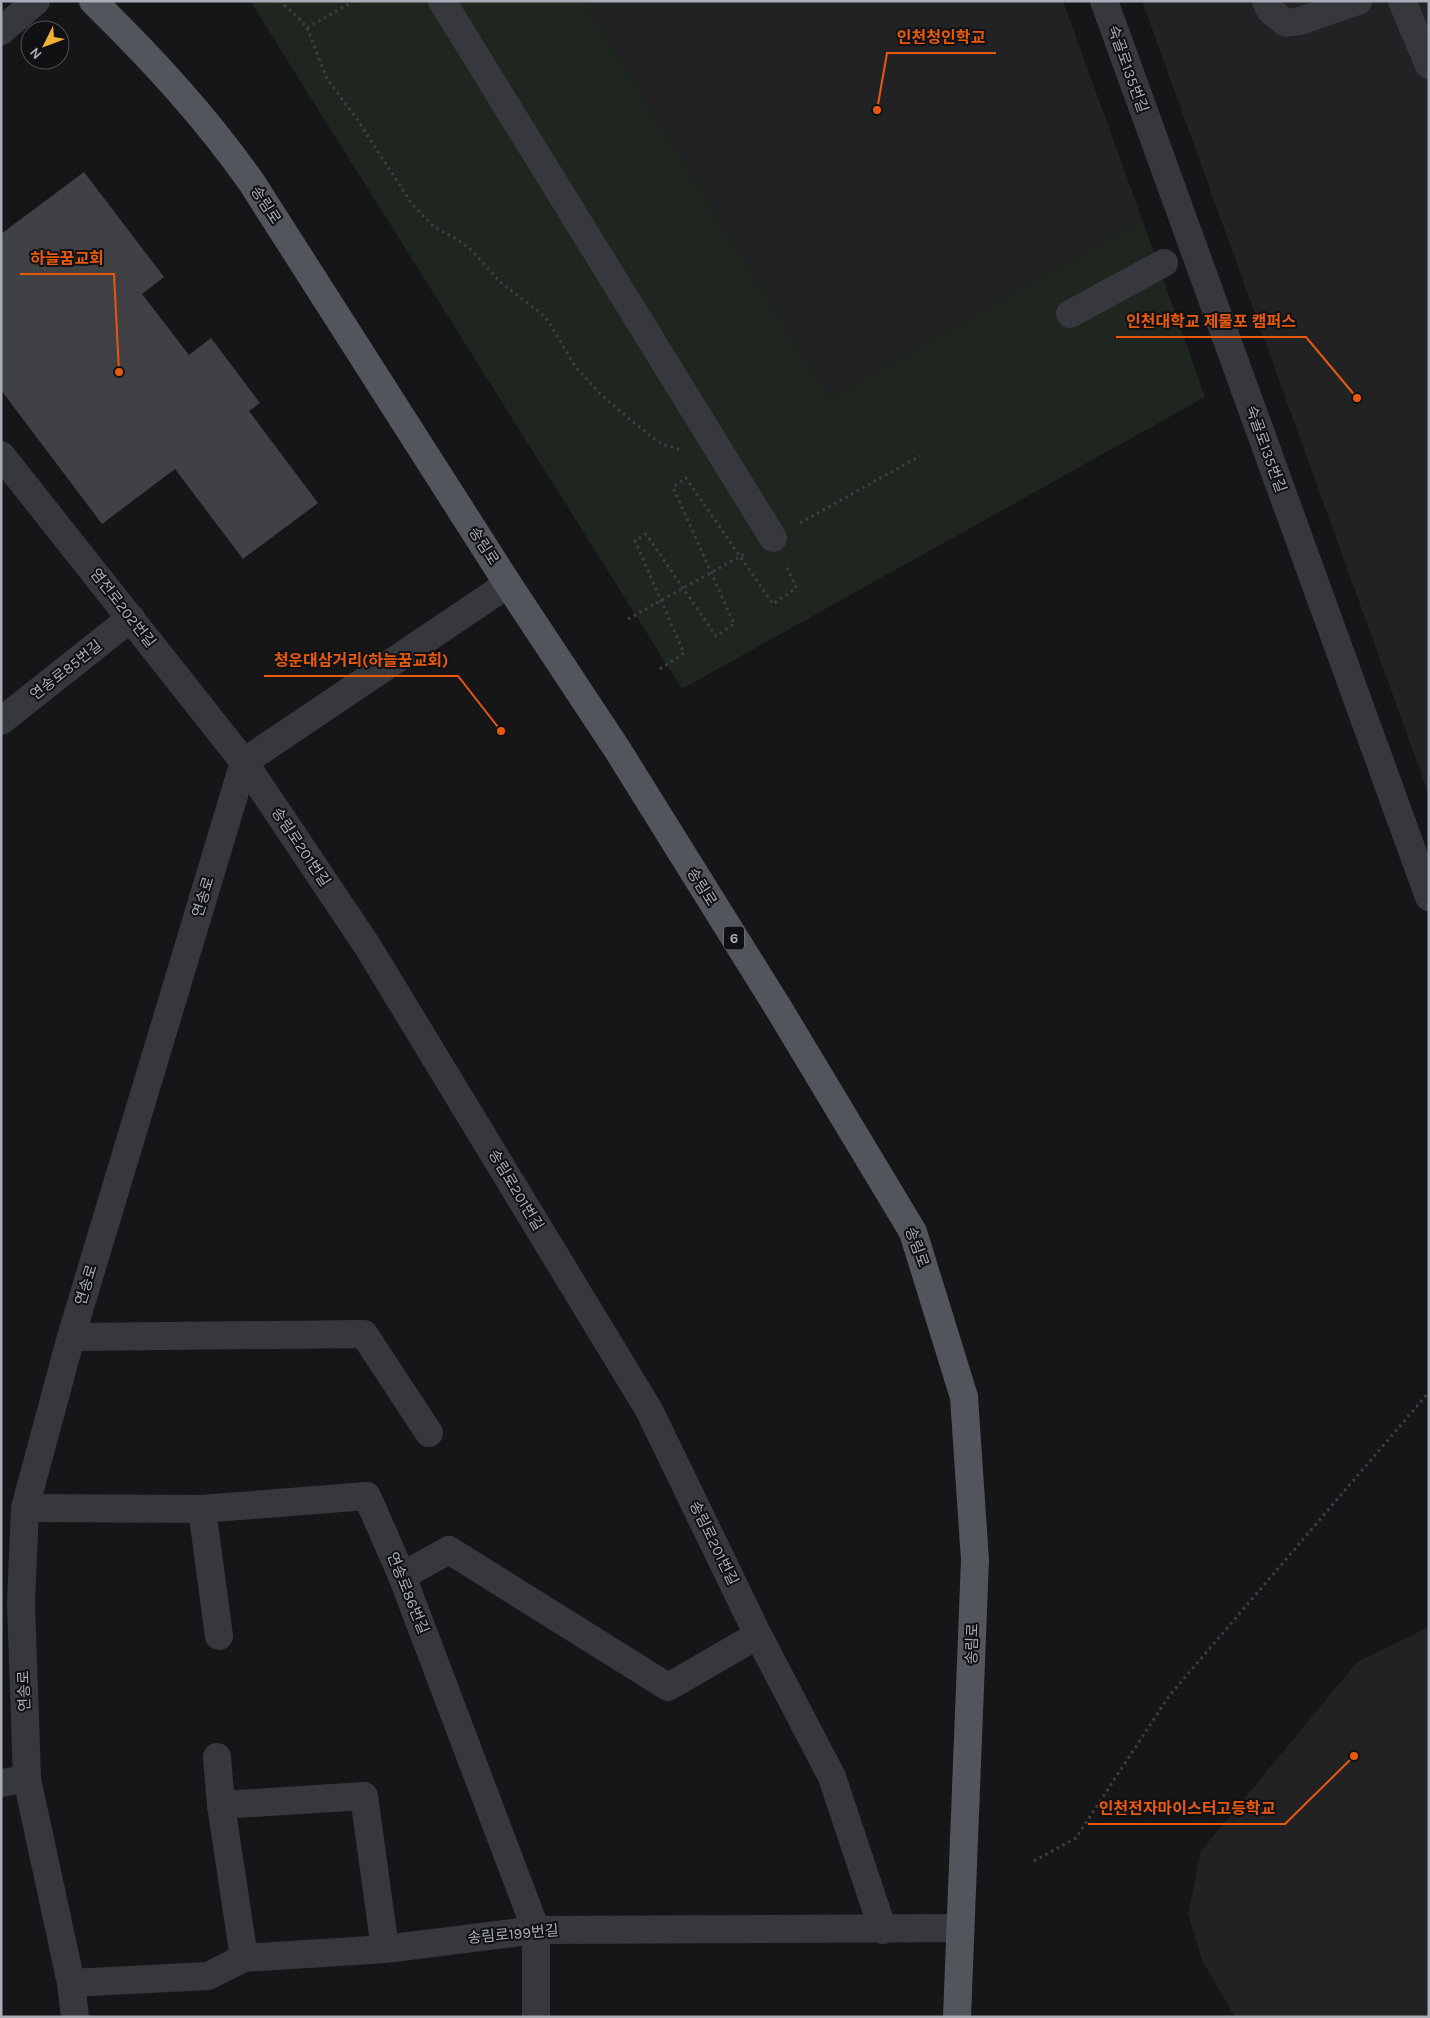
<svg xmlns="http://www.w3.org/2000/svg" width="1430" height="2018" font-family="Karla,'Noto Sans KR',sans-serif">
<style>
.built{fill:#222225}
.green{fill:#1e261f}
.building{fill:#404145}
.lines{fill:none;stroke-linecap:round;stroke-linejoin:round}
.path{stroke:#3d3f44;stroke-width:3;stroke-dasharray:2.5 4;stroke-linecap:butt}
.minor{stroke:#37383d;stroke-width:28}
.major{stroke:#53555c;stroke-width:28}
.labels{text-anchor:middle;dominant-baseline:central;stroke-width:4;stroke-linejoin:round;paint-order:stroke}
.shield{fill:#111113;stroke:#7b7e86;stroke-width:1}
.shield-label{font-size:14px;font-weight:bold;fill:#a8adb8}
.street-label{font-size:15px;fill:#a8adb8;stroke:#111113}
.leader{fill:none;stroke:#e8590c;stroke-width:2}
.callout-dot{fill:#e8590c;stroke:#111113;stroke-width:2}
.callout-label{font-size:16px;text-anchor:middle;font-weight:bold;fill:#e8590c;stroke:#111113;stroke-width:4;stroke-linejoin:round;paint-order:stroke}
</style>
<rect width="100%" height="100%" fill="#161618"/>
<g class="built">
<polygon points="584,1 1063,1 1142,219 829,398"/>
<polygon points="1142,1 1429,1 1429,795"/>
<polygon points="1429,1627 1429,2017 1235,2017 1203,1962 1188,1914 1201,1851 1357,1662"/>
</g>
<polygon class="green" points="250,1 584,1 829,398 1142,219 1205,397 682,689"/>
<polygon class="building" points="84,172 164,277 142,294 189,355 211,338 260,403 249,411 318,503 243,559 175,469 102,524 1,390 1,234"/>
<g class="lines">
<g class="path">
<polyline points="279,1 296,15 307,28 327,79 357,119 412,204 433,226 458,240 471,250 500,282 541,313 550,324 575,366 602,396 653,438 664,445 681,450"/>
<polyline points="307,28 354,1"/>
<polyline points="800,523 920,456"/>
<polyline points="628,619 746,553"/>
<polyline points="660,669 684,653 635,541 646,534 716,636 734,624 673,487 686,478 773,604 796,588 786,565"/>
<polyline points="1034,1861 1076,1838 1169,1696 1429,1392"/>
</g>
<g class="minor">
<polyline points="442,1 773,538"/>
<polyline points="1104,1 1429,897"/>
<polyline points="1266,1 1270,10 1286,23 1300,21 1358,1"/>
<polyline points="1402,1 1429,65"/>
<polyline points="1,31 36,1"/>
<polyline points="1070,314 1164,263"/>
<polyline points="1,455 244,762 368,947 649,1410 758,1635 832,1777 883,1930"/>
<polyline points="1,721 131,618"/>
<polyline points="71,1337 364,1334 429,1433"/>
<polyline points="25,1508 202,1509 367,1496 402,1576 536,1930 536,2017"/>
<polyline points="202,1509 219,1636"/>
<polyline points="402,1576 449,1550 668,1687 758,1635"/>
<polyline points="217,1757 221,1805 244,1958"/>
<polyline points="1,1783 27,1779"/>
<polyline points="221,1805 364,1796 385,1949"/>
<polyline points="71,1983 208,1976 244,1958 385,1949 536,1930 960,1928"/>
<polyline points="75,2017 71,1983 27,1779 21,1603 25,1508 71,1337 244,762 508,584"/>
</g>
<path class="major" d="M93 1C151 58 205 116 252 183L508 584 617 749 779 1009 913 1232 964 1397 975 1560 957 2017"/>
</g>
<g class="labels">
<rect class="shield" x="724" y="926.5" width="20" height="23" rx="4"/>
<g class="shield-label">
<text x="734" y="938">6</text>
</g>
<g class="street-label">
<text transform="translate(1128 69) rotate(70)">숙골로135번길</text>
<text transform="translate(266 205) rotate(57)">송림로</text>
<text transform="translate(1266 449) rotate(70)">숙골로135번길</text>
<text transform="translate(484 546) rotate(57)">송림로</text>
<text transform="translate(123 608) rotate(52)">염전로202번길</text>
<text transform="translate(66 670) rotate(-38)">연송로85번길</text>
<text transform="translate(301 847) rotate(56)">송림로201번길</text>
<text transform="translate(702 887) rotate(58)">송림로</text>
<text transform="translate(203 897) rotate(-73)">연송로</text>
<text transform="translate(516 1190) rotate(59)">송림로201번길</text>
<text transform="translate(917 1247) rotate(70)">송림로</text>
<text transform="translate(86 1285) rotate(-73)">연송로</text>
<text transform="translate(714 1543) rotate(64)">송림로201번길</text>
<text transform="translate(408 1593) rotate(68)">연송로86번길</text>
<text transform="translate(972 1644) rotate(-88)">송림로</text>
<text transform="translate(24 1691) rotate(-92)">연송로</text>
<text transform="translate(513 1934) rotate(-5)">송림로199번길</text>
</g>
</g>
<path class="leader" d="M877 110L887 53H996M119 372L114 274H20M1357 398L1306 337H1116M501 731L458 676H264M1354 1756L1285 1824H1088"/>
<g class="callout-dot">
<circle cx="877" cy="110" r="5"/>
<circle cx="119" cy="372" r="5"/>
<circle cx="1357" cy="398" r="5"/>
<circle cx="501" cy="731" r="5"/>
<circle cx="1354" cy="1756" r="5"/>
</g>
<g class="callout-label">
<text x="941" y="43">인천청인학교</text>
<text x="67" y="264">하늘꿈교회</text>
<text x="1211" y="327">인천대학교 제물포 캠퍼스</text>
<text x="361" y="666">청운대삼거리(하늘꿈교회)</text>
<text x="1187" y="1814">인천전자마이스터고등학교</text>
</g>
<rect width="1430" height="2018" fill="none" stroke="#a8adb8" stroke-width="5"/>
<g transform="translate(45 45) rotate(228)"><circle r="24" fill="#111113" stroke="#4d4f55"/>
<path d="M0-4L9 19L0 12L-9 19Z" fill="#f2b134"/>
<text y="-8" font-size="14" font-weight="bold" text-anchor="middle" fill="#a8adb8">N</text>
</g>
</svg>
